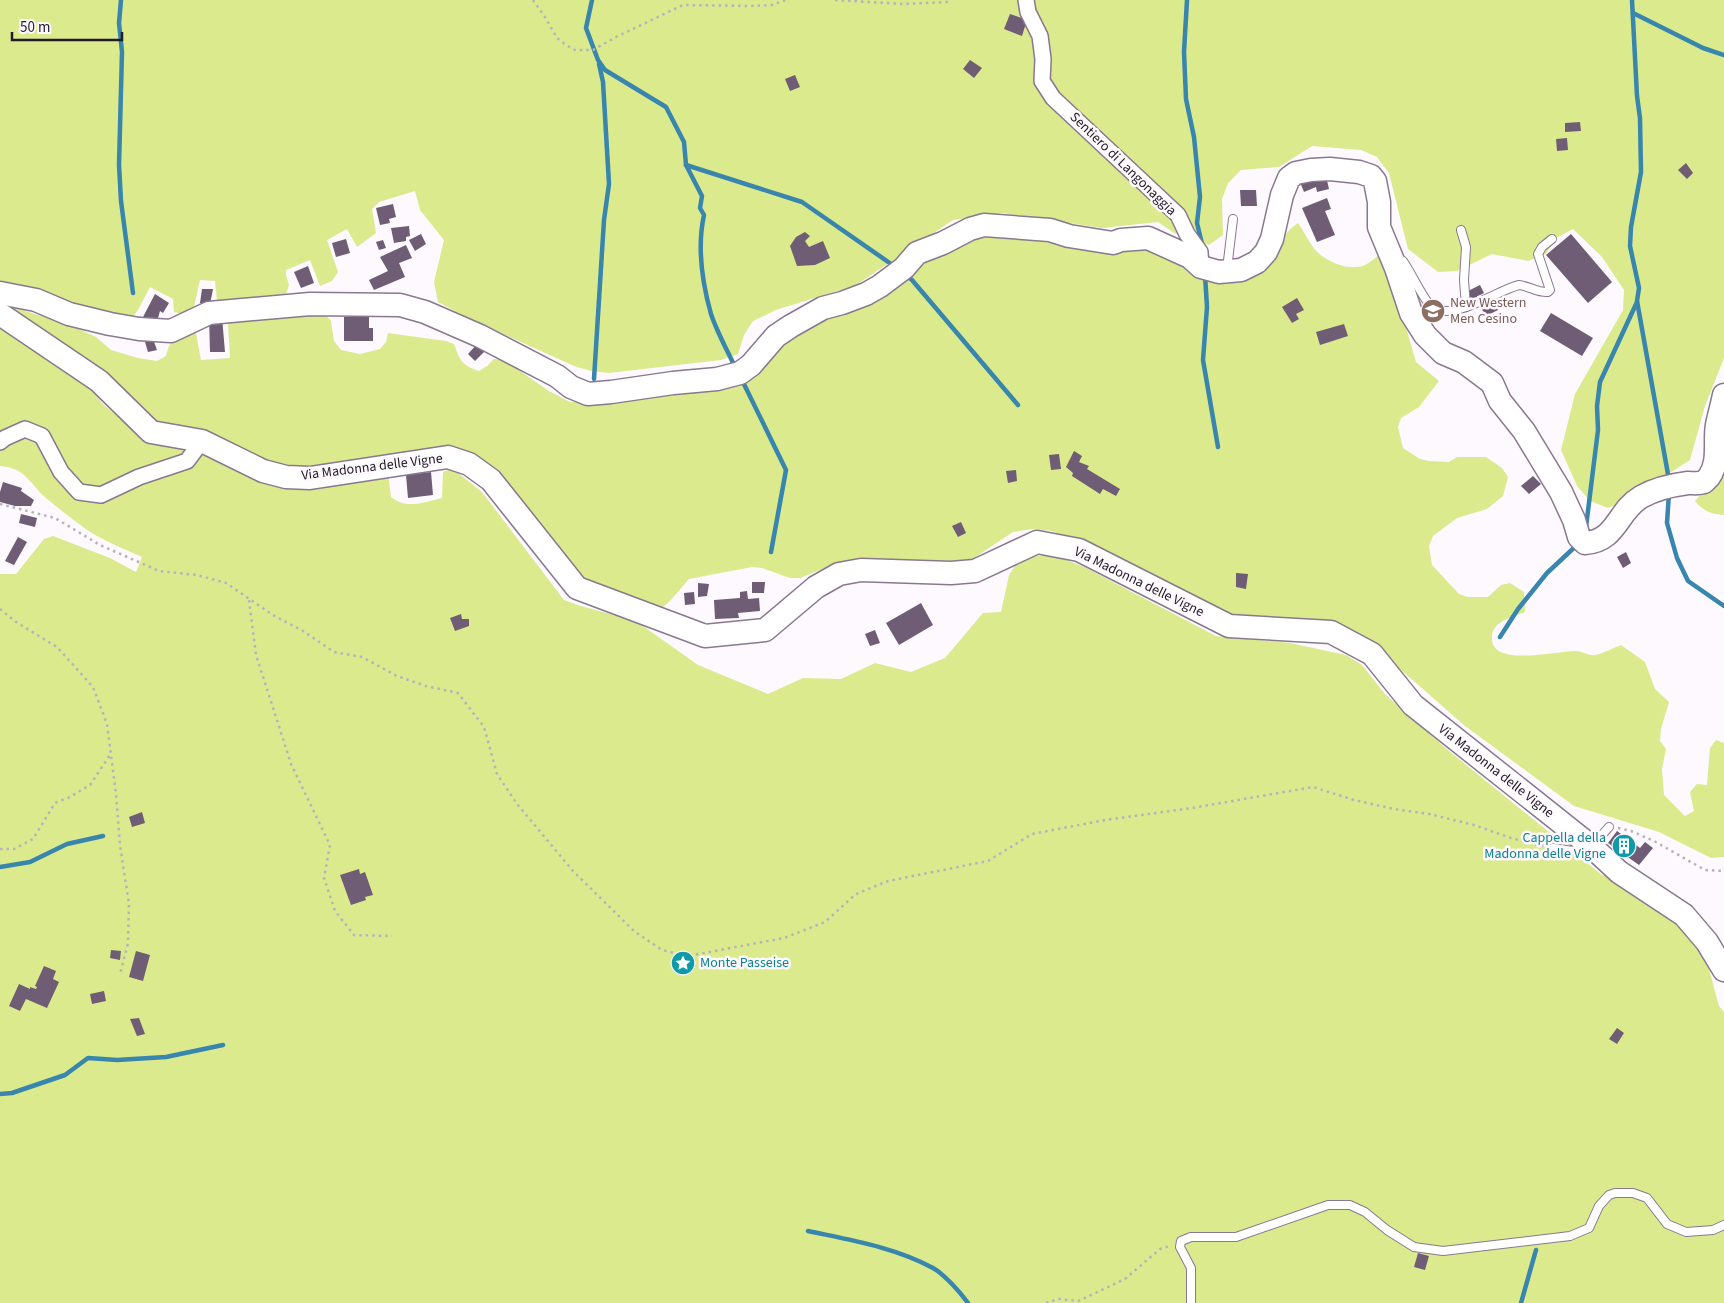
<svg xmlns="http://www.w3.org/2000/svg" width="1724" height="1303" font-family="'Source Sans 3',sans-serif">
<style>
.green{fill:#dbea8d}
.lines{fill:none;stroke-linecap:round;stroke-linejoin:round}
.stream{stroke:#3885ae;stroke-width:4.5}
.building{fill:#6e5d74}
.lane-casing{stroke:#8a7790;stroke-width:10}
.street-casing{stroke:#8a7790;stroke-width:18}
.secondary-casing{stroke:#8a7790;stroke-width:25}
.path{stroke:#b8b3ba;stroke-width:2.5;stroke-dasharray:2.5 4;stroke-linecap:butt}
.lane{stroke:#fff;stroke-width:8}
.street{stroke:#fff;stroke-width:15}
.secondary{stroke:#fff;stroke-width:22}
.labels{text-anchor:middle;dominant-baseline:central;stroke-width:5;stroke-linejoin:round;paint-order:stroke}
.street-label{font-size:14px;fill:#221b25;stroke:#fdf9ff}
.education-label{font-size:14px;fill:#785e54;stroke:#fdf9ff;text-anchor:start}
.culture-label{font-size:14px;fill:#0d838f;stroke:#fdf9ff;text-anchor:end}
</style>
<rect width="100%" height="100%" fill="#fdf9ff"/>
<g class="green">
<polygon points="0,0 1724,0 1724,358 1705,406 1690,460 1626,501 1608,508 1590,501 1577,486 1561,450 1575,394 1623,310 1624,290 1602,257 1573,229 1556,238 1546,254 1528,261 1492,254 1457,271 1438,272 1408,249 1389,173 1377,157 1361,150 1312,146 1279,167 1241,170 1228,183 1222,199 1223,235 1209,245 1174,233 1158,222 1102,228 1002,213 953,220 856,285 776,310 753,321 744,335 738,354 721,360 609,373 591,371 574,366 470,319 438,302 434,282 444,240 420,210 415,191 379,202 372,209 376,233 357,247 347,229 327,240 338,272 332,281 320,286 310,260 286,270 286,275 289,285 286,294 256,299 217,301 215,281 200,280 194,307 183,314 174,312 173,299 150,287 138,310 132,318 63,302 32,290 0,281"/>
<path d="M1298 223C1304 231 1307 239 1313 247 1323 261 1349 272 1365 265 1371 262 1376 257 1381 253L1387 262 1416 362 1439 381 1419 407 1401 418 1398 427 1403 448 1420 459 1429 461 1449 462 1457 457H1486L1502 468 1508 477 1503 496 1487 509 1457 518 1433 536 1429 546 1432 565 1459 594 1468 597H1488L1501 585 1510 583 1524 592 1525 612C1511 618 1491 621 1492 639 1493 668 1559 650 1577 651 1583 652 1590 656 1596 655 1604 653 1613 648 1621 645L1645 662 1655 689 1669 702 1661 729 1660 741 1666 749 1662 769 1664 795 1685 816 1694 811 1690 792 1697 784 1707 785 1710 748 1716 740 1724 743V857L1711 858 1659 832 1574 806 1465 726 1359 633 1328 623 1233 616 1120 561 1052 531 1033 529 1013 532 971 560 961 563H837L800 578H790L762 568 752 567 689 579 670 601 662 608 652 607 586 582 492 467 304 471 274 465 155 424 0 303 70 325 96 337 111 350 138 358 157 361 166 356C170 337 179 336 195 328L201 360 230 358 228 324 235 318 322 311 331 321 334 341 341 350 360 354 380 349 386 342 388 333 446 341 454 344C460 360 461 365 479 371L487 366 494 359 504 360 549 391 570 402 595 403 703 387 780 343 816 318 887 292 934 254 993 231 1124 251 1152 249 1161 252 1186 268 1267 261C1276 249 1286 230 1298 223Z"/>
<path d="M0 326 84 382 104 405 141 436 185 445 247 471 388 473 391 497C407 510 424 502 442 498L443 472 452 468 482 492 564 600 581 606 636 621 698 665 768 694 803 678 841 679 875 663 911 672 945 658 983 613 1001 612 1009 575 1019 560 1037 556 1055 555 1086 568 1216 636 1290 643 1346 655 1362 665 1385 694 1449 751 1602 875 1622 879 1683 925 1705 954 1719 1006 1724 1012V1303H0V574H16L44 539 53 536 110 558 136 572 142 557C122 548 101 540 83 527 71 518 58 508 46 498 29 483 26 468 0 466Z"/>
<path d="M1724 418V515C1711 514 1703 511 1695 501L1707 487Z"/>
</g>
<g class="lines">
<g class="stream">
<polyline points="121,0 119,23 122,52 119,165 121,201 133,293"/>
<path d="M592 0 586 28 598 60 605 70 666 107 684 142 686 165 702 196 700 208 704 215C697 247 702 282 711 314 717 332 727 350 735 367"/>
<polyline points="1187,0 1184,52 1186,99 1194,137 1200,197 1197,223 1203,248"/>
<polyline points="1632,0 1637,96 1640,118 1641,172 1631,227 1630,246 1639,288 1637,301 1669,480"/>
<polyline points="1633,13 1703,48 1724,55"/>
<polyline points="686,165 802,202 894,266"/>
<polyline points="906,275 912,280 1018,405"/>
<polyline points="1205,275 1207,307 1203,360 1218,447"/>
<polyline points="594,379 604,220 609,184 603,82 599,64"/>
<polyline points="742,380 786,470 771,552"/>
<polyline points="1669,493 1667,523 1677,558 1688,581 1724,606"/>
<polyline points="1586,527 1598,430 1597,406 1600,382 1637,302"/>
<polyline points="1500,637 1518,609 1547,573 1577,545"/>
<polyline points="0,867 30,862 67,844 103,836"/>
<polyline points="0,1094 12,1093 65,1075 88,1058 117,1060 166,1057 223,1045"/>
<path d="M808 1231C850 1240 894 1247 933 1268 945 1275 960 1292 968 1303"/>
<polyline points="1521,1303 1536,1250"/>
</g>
</g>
<g class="building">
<polygon points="1010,14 1027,20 1022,36 1004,29"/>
<polygon points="970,60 982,68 974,78 963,69"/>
<polygon points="795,75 800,87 790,91 785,79"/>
<polygon points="1580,122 1581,131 1565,132 1565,123"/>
<polygon points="1567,138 1568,150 1557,151 1556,139"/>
<polygon points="1686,163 1693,173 1687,179 1678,170"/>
<polygon points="1326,176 1329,189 1317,192 1316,187 1304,192 1300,182"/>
<polygon points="1240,190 1256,190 1257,206 1241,206"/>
<polygon points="1327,198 1331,209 1325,211 1335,235 1317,242 1302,208"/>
<polygon points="393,204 396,217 389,219 390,223 380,225 376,208"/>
<polygon points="409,226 410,236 406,237 406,241 394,243 391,228"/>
<polygon points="805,232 810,236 805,241 809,247 823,241 830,258 815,265 797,266 790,246 796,237"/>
<polygon points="421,234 426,244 415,251 409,240"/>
<polygon points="1571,234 1612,282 1588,303 1546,255"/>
<polygon points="346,239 350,253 336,257 332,243"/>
<polygon points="383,240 386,248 379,250 376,242"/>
<polygon points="406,245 412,258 399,263 405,277 374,290 369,280 388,271 380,257"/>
<polygon points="308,266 314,283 301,288 294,272"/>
<polygon points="1480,285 1484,293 1471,300 1466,292"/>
<polygon points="202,289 213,289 210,304 200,303"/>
<polygon points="155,294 169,303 163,313 160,311 157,322 143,317"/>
<polygon points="1297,298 1304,310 1296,314 1299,319 1292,323 1282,307"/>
<polygon points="1491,298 1498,310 1486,316 1480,306"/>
<polygon points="1551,313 1593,338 1582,356 1540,331"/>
<polygon points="209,316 222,317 225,352 210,352"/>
<polygon points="344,317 369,317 369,328 373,328 373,341 344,341"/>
<polygon points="1344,324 1348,336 1320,345 1316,332"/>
<polygon points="153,339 157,350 148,352 145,342"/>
<polygon points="478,343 486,350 475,361 468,354"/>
<polygon points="1074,451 1082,456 1079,462 1089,466 1087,469 1120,489 1116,496 1103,489 1100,494 1072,476 1073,473 1066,467"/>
<polygon points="1059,454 1061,469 1051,470 1049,455"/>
<polygon points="1016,470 1017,481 1008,483 1006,471"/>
<polygon points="431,472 433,495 408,498 406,475"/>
<polygon points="1533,476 1541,484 1529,494 1521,486"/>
<polygon points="3,482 22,488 21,491 34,500 31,506 15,506 0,502 0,492"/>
<polygon points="21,514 37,518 35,527 19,523"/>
<polygon points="961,522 966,533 958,537 952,526"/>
<polygon points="18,537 27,542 14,565 5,561"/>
<polygon points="1626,552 1631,563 1623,568 1617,557"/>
<polygon points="1236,573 1248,574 1246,589 1236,587"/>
<polygon points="752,582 765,582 764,593 752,593"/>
<polygon points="698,583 709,584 707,596 698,597"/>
<polygon points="747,591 748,599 759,598 760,611 738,613 739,618 715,619 714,600 740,598 740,592"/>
<polygon points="694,592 695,604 685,605 684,593"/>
<polygon points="921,603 933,625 899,645 886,623"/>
<polygon points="461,614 462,619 469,619 469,626 455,631 450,618"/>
<polygon points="875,630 880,643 870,646 865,634"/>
<polygon points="142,812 145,823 132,827 129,817"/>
<polygon points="1617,831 1640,848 1645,842 1653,848 1639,865 1608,843"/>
<polygon points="359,869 360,874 365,872 373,895 365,897 366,900 351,905 340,875"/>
<polygon points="111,950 121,951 120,960 110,958"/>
<polygon points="136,951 150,955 143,981 129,977"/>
<polygon points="679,964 688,967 685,974 676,971"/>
<polygon points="44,966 56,971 53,979 59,982 47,1008 26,999 20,1011 9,1006 19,984 30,989 30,987 36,989 37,987 35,986"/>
<polygon points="104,991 106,1001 92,1004 90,994"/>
<polygon points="139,1018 145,1034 137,1036 130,1019"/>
<polygon points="1617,1028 1624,1033 1617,1044 1609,1039"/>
<polygon points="1418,1253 1429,1256 1425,1270 1414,1267"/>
</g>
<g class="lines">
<g class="lane-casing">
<g id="lane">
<polyline points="1461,230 1466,247 1464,280 1466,307"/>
<path d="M1403 261C1412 274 1419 291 1429 304 1448 326 1497 290 1519 285 1529 286 1538 293 1548 292L1550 290 1538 254 1542 247 1552 239"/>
<polyline points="1227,269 1233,219"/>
<path d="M1553 848C1586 854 1587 852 1609 827"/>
<polyline points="1191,1303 1191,1268 1180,1247 1181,1241 1191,1237 1236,1237 1328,1205 1350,1205 1365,1212 1387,1230 1414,1247 1443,1251 1570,1236 1589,1228 1599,1206 1609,1195 1615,1193 1633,1193 1647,1198 1667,1224 1686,1232 1713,1230 1724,1225"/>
</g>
</g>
<g class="street-casing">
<g id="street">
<polyline points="1026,0 1028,12 1040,36 1043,59 1042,81 1053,98 1178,215 1187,234 1200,252 1201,267"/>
<polyline points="0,442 5,438 25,429 42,436 61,472 79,492 101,495 139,477 187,461 202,441"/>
</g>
</g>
<g class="secondary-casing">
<g id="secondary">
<path d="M0 293 36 300 69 314 110 324 139 329 171 331 209 313 310 304 400 305 425 312 480 336 557 376 571 387 588 394 611 392 673 383 717 379 740 373 751 365 776 336 791 326 823 308 842 303 866 294 880 286 904 268 917 253 943 243 970 229 984 225 1050 230 1069 236 1113 243 1121 240 1148 238 1190 257 1201 267 1219 272 1241 270 1257 262 1266 252 1272 239 1282 195 1289 178 1296 173 1311 170 1330 169 1359 172 1371 176 1375 181 1379 202V227L1396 268 1411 313 1425 335 1443 353 1464 362 1492 383 1500 401 1524 431 1561 492 1574 520 1579 537 1585 543C1617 541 1617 511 1641 497 1655 489 1672 485 1688 483 1693 483 1699 484 1704 482 1705 481 1708 478 1709 477 1720 461 1714 442 1717 425 1719 415 1722 405 1724 395"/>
<polyline points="0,314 99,381 151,432 202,441 263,471 286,477 310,478 448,457 469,464 491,480 577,588 705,636 765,630 816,587 839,574 861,570 951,573 975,571 1037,542 1079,550 1229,626 1331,632 1372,654 1413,705 1592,847 1619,872 1684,915 1707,942 1724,970"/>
</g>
</g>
<g class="path">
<polyline points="533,0 545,17 557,38 566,45 575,50 593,50 616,37 683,5 751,6 772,5 786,0"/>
<polyline points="835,0 903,4 948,2 951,0"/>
<polyline points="0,504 55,518 100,545 159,571 197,575 226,583 273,615 303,631 334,652 362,657 397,676 426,686 458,693 484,727 497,774 517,804 573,871 634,931 662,950 688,956 784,938 825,922 856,894 888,881 988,861 1032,834 1105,820 1192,808 1313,787 1354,800 1394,809 1429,814 1474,825 1511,838 1543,846"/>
<polyline points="249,600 256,655 275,714 291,764 330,845 324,878 335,911 354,935 392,936"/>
<polyline points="0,609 16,622 57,647 93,687 107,724 116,794 120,845 129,904 128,943 120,974"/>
<polyline points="1618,828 1631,831 1654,841 1705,870 1724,871"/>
<polyline points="0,849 14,849 33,839 55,803 70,797 90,785 110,755"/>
<polyline points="1046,1303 1058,1299 1078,1301 1125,1279 1160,1249 1170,1246"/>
</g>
<use href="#lane" class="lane"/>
<use href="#street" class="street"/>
<use href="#secondary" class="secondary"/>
</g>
<defs>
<g id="school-disc" transform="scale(1.25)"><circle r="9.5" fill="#8d6e63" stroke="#fdf9ff"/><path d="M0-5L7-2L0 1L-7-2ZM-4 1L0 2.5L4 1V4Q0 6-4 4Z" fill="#fff"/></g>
<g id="building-disc" transform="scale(1.25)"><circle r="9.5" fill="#0f9aa8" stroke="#fdf9ff"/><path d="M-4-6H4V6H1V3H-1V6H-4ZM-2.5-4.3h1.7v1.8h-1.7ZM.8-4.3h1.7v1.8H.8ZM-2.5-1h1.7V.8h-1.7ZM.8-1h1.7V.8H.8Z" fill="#fff"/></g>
<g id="sight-disc" transform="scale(1.25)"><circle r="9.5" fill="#0f9aa8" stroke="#fdf9ff"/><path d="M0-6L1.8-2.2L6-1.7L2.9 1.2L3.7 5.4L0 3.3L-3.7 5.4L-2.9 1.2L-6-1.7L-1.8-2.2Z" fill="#fff"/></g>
</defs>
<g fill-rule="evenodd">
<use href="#school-disc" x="1433" y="311"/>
<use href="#building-disc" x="1624" y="846"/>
<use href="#sight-disc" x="683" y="963"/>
</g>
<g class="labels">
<g class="street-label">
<text transform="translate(1123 164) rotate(44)">Sentiero di Langonaggia</text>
<text transform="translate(372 467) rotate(-7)">Via Madonna delle Vigne</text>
<text transform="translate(1139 582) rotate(26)">Via Madonna delle Vigne</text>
<text transform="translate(1496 771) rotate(38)">Via Madonna delle Vigne</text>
</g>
<g class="education-label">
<text x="1450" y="303">New Western<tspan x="1450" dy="16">Men Cesino</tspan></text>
</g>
<g class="culture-label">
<text x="1606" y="838">Cappella della<tspan x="1606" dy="16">Madonna delle Vigne</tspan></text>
<text x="700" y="963" text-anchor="start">Monte Passeise</text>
</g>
</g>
<path d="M12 32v8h110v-8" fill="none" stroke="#221b25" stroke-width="2.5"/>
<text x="20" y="32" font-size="15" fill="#221b25" stroke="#fdf9ff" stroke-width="4" paint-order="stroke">50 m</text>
</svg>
